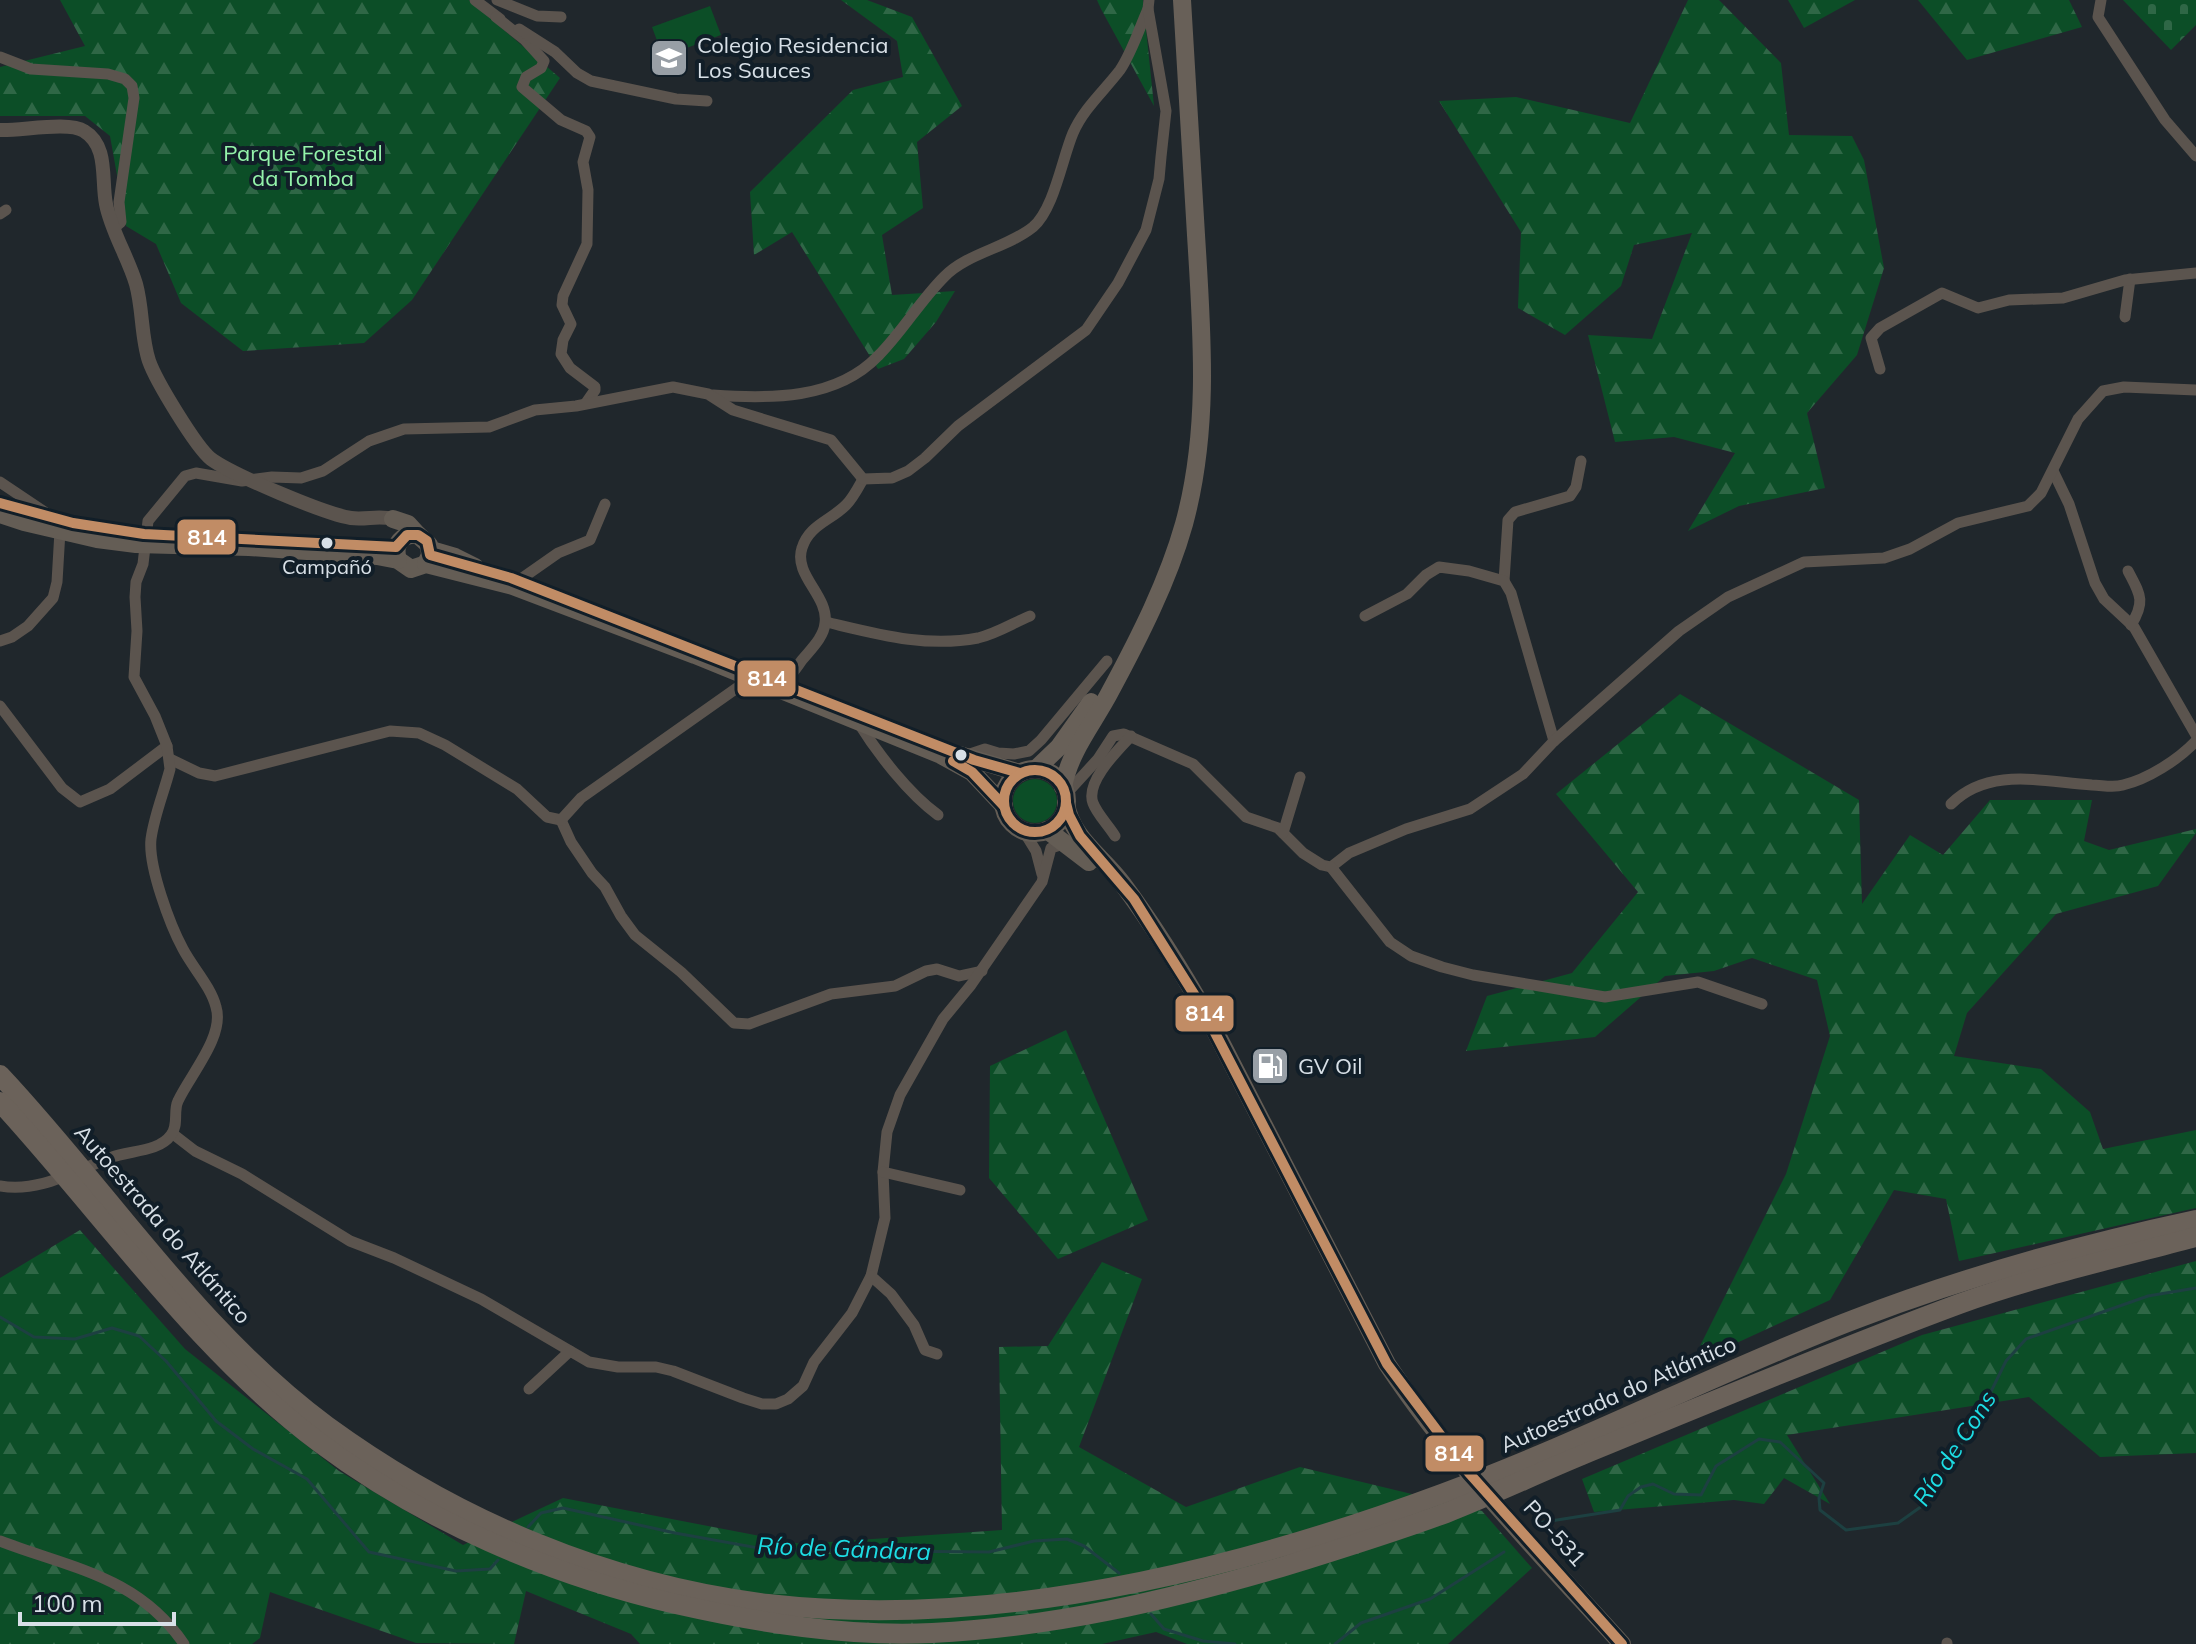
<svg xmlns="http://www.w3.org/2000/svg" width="2196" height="1644" font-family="Mulish,sans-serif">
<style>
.grass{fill:#0c4e27}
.forest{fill:url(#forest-firs)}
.cemetery{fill:url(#cemetery-stones)}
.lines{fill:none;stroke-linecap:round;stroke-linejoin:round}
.stream{stroke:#1d4041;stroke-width:3}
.minor{stroke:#5b544e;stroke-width:11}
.tertiary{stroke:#5b544e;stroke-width:14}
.primary{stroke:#645d55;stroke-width:18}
.trunk{stroke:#686058;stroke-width:18}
.motorway{stroke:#6b625a;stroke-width:20}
.bus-1-casing{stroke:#111e28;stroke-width:16}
.bus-1{stroke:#c18c65;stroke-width:10}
.bus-dot{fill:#d8e0e7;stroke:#111e28;stroke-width:3}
.labels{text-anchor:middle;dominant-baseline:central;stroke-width:8;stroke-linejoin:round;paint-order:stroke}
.bus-label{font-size:20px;fill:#d8e0e7;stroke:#111e28}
.poi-label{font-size:22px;fill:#d8e0e7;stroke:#111e28;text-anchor:start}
.park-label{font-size:22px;fill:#94f3aa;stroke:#111e28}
.street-label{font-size:22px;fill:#d8e0e7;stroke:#111e28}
.water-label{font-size:24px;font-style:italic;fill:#1ddde4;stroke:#111e28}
.line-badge{stroke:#111e28;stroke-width:3}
.badge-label{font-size:22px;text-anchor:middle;font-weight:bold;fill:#fff}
</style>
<defs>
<pattern id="forest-firs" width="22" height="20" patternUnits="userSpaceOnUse" patternTransform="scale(2)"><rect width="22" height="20" fill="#0c4e27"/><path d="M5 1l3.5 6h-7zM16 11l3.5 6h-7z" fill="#2f6746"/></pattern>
<pattern id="cemetery-stones" width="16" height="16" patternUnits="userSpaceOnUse" patternTransform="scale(2)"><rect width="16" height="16" fill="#0c4e27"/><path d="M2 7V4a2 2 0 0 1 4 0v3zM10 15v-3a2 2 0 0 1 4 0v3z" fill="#2f6746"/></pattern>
</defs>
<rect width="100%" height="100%" fill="#20272c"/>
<g class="grass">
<polygon points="710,6 721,35 663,57 652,27"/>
<circle cx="1035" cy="801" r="22"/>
</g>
<g class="forest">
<polygon points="60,0 469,0 560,78 412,300 364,343 243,351 181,303 156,244 126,226 110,136 85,116 0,116 0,67 85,46"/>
<polygon points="841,0 867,0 912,17 962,106 917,142 923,208 882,235 892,295 955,291 936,322 904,359 878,369 792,232 754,255 750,192 853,90 903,77 897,41"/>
<polygon points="1097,0 1143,0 1154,106 1101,9"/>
<polygon points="1688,0 1719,0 1781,63 1789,135 1852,136 1864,160 1884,268 1857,355 1807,413 1825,488 1739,506 1688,531 1735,453 1674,437 1615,442 1588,335 1652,339 1692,233 1634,245 1621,286 1565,335 1518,308 1521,232 1439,101 1516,97 1630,123"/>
<polygon points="1788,0 1855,0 1804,28"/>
<polygon points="1918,0 2069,0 2082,27 1967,60"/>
<polygon points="1680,694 1859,800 1862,904 1910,835 1943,855 1990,800 2092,800 2084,841 2109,850 2196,829 2196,833 2158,886 2056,914 1967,1013 1954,1056 2041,1069 2090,1112 2103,1149 2196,1130 2196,1208 1959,1261 1946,1199 1894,1190 1830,1300 1691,1364 1786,1174 1830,1036 1817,980 1752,958 1714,971 1665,976 1595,1037 1466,1051 1487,996 1572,973 1638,892 1556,794"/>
<polygon points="1066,1030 1148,1220 1058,1259 989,1178 990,1066"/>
<polygon points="80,1230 185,1349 339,1471 463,1545 563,1498 801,1544 1002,1530 999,1347 1048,1346 1102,1262 1142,1279 1079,1447 1186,1507 1300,1467 1482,1511 1532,1568 1448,1644 1187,1644 1156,1632 1102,1644 640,1644 631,1634 526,1591 514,1644 416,1643 270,1592 260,1638 252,1644 0,1644 0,1278"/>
<polygon points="2196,1261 2196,1453 2100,1457 2029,1397 1787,1435 1830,1504 1784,1478 1764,1504 1734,1500 1594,1512 1582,1479 1922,1335"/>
</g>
<polygon class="cemetery" points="2123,0 2196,0 2196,25 2171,50"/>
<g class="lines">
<g class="stream">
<polyline points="0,1317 34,1337 75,1339 112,1328 139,1336 166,1361 216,1421 253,1449 307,1479 369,1552 456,1571 490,1569 498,1560"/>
<polyline points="1538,1523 1620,1510 1628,1496 1641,1487 1653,1484 1674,1494 1701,1495 1716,1466 1759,1439 1780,1442 1824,1483 1819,1498 1820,1510 1846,1530 1898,1523 1922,1506 1979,1416 2006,1361 2026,1339 2148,1296 2196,1288"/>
<polyline points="528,1527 541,1513 563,1508 675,1533 770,1550 989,1552 1034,1541 1067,1539 1084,1546 1119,1573"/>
<polyline points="1151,1614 1164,1629 1203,1641 1235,1644"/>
<polyline points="1335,1644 1361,1623 1430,1599 1504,1552"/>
</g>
<g class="minor">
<polyline points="475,0 500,19"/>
<polyline points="497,0 537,16 561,17"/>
<polyline points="2101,0 2098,17 2165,120 2196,156"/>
<polyline points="496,17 525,40 544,61 541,68 526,77 522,87 561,120 586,131 590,137 583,162 588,190 587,244 563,296 562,305 571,324 563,340 561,354 570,368 595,387 595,390 586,403"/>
<polyline points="519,29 555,52 577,73 591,81 676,99 707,101"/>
<polyline points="0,57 31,69 108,74 125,79 132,86 134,98 119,202 121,222 114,228"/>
<polyline points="0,214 6,210"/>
<polyline points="2125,317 2130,279"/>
<polyline points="1880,369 1871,338 1880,328 1942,293 1978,308 2009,300 2063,298 2125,280 2196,273"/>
<path d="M713 395C769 399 836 400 878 356 902 332 920 301 944 277 967 253 1007 248 1033 227 1054 209 1062 159 1073 133 1084 108 1104 91 1120 70 1132 52 1139 29 1148 9L1149 0"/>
<polyline points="2053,471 2069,504 2095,583 2104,599 2134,627 2196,735"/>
<polyline points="0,482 58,521"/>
<path d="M2128 571C2140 594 2146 601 2131 625"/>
<polyline points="518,581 558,553 590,540 605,504"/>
<polyline points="1504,581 1508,520 1515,512 1570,496 1576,487 1581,461"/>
<polyline points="1365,616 1407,594 1426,575 1439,567 1469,571 1504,581 1511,593 1554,741"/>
<path d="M826 622C877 634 926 648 978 638 996 634 1013 623 1030 616"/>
<polyline points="0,641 12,637 28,626 53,598 57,582 60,531"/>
<path d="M775 682C789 681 794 671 802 660 811 649 824 637 825 623 829 596 793 575 802 548 809 525 830 521 846 505 853 498 858 488 863 479"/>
<polyline points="0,706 62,788 80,802 110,789 167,746"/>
<path d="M858 722C878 754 908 793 938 815"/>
<polyline points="964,756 985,749 998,753 1014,754 1029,751 1041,740 1107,661"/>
<polyline points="170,759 199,773 215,776 390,731 419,733 445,745 517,789 547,817 561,820 571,842 592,873 605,887 621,916 635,935 681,972 734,1023 749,1024 831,994 895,986 926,971 937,969 959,976 982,971"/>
<polyline points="1066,794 1098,759 1113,736 1124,734 1193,764 1246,817 1278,828 1303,853 1322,865 1331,867 1349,853 1406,829 1470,809 1523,774 1554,741 1679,631 1728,597 1804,562 1884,558 1910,549 1958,523 2028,506 2041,493 2078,419 2103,391 2124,387 2196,390"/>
<path d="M1951 804C1989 766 2043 782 2092 785 2102 785 2113 788 2123 785 2148 779 2178 760 2196 741"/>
<polyline points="561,820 581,798 751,678"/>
<polyline points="1023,830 1036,851 1042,874"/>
<polyline points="1283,833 1300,777"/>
<path d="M1115 836C1109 826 1097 814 1093 803 1085 782 1118 750 1131 736"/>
<polyline points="1331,867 1390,942 1411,956 1442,967 1473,975 1605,997 1698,982 1762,1004"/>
<polyline points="173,1134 195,1151 242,1174 350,1241 394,1258 481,1299 589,1362 618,1367 656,1367 673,1371 743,1398 762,1404 776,1404 788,1399 803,1386 814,1362 852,1313 871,1276 885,1218 883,1172 887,1132 900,1095 943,1019 971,985 1042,882 1051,848 1066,843"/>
<polyline points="883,1172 960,1190"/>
<path d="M0 1186C39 1193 74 1171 110 1158 128 1150 158 1153 171 1135 179 1125 173 1111 178 1101 190 1075 225 1036 216 1007 211 987 193 968 183 949 170 925 148 866 151 839 154 816 164 792 170 769L167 746 155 716 134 677 137 631 135 597 136 582 143 564 148 521 185 476 196 473 242 481 272 477 301 478 323 471 369 441 404 429 489 427 535 410 576 406 673 387 708 394 733 410 831 440 863 479 892 478 908 471 925 458 958 426 1086 330 1118 283 1146 230 1159 179 1161 157 1166 111 1148 9"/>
<polyline points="871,1276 891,1294 914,1325 925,1350 937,1354"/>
<polyline points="529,1389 570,1351"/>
<path d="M0 1541C70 1568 138 1576 184 1644"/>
<polyline points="1947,1644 1947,1643"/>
</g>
<path class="tertiary" d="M0 130C21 131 69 121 84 131 109 146 101 180 106 204 111 231 128 257 136 284 143 309 141 337 149 361 156 381 196 447 211 459 233 475 325 514 351 518 366 520 379 515 393 519"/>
<g class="primary">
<polyline points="0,514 24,522 97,539 136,544 249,547 377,556 398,560 411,569 426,564 513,586 695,655 941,755 972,772 1004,806"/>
<polyline points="393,519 408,524 418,535"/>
<polyline points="431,550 455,557 475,567"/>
<path d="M398 560C393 544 402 533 418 535L429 545 430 555 426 564"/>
<polyline points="960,755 1020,773"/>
<circle cx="1035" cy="801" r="32"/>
<path d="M1066 803C1071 838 1101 855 1122 883 1154 926 1183 973 1209 1019L1387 1364C1454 1465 1540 1554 1622 1644"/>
<polyline points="1047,830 1089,862"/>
</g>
<g class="trunk">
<polyline points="1036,769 1059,747 1091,702"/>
<path d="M1063 787C1070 750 1094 723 1111 690 1139 638 1168 581 1184 524 1210 429 1202 332 1196 235 1191 157 1187 78 1182 0"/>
</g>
<g class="motorway">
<path d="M0 1075C109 1191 197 1330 327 1426 456 1520 609 1585 768 1604 994 1630 1234 1571 1444 1493 1583 1442 1715 1373 1853 1320 1964 1277 2079 1245 2196 1220"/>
<path d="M0 1102C103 1214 198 1352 320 1443 424 1521 550 1575 676 1604 760 1623 846 1637 932 1633 1055 1627 1165 1601 1282 1567 1337 1550 1392 1533 1446 1513 1492 1495 1536 1474 1582 1455 1707 1404 1832 1351 1959 1304 2036 1276 2117 1258 2196 1237"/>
</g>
<g class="bus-1-casing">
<g id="bus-1">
<polyline points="0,503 73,523 144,534 396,547 407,535 418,535 427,541 430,555 511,578 974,760 1020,773"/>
<polyline points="953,761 972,772 1004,806"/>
<circle cx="1035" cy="801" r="31"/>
<polyline points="1066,803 1069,815 1080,836 1134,899 1199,1002 1387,1364 1469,1473 1622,1644"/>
</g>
</g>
<use href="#bus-1" class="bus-1"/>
</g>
<defs>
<g id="school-square" transform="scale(2)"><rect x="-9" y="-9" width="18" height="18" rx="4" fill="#989fa6" stroke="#111e28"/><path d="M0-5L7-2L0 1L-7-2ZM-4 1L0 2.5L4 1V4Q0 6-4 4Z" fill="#fff"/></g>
<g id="fuel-square" transform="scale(2)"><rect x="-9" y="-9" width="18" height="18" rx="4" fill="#989fa6" stroke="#111e28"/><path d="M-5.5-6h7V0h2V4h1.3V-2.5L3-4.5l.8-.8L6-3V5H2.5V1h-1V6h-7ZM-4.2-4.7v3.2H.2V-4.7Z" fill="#fff"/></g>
</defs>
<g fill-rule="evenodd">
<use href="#school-square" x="669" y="58"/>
<use href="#fuel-square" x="1270" y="1066"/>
</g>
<g class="bus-dot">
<circle cx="327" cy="543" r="7"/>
<circle cx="961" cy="755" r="7"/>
</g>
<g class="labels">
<g class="bus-label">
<text x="327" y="566">Campañó</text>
</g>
<g class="poi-label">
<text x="697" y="45">Colegio Residencia<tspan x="697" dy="25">Los Sauces</tspan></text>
<text x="1298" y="1066">GV Oil</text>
</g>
<g class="park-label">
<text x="303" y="153">Parque Forestal<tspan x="303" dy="25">da Tomba</tspan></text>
</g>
<g class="street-label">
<text transform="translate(163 1224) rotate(49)">Autoestrada do Atlántico</text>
<text transform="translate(1618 1394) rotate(-24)">Autoestrada do Atlántico</text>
<text transform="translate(1555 1533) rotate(48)">PO-531</text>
</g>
<g class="water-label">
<text transform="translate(1954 1448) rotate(-57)">Río de Cons</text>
<text transform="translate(844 1548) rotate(2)">Río de Gándara</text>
</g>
</g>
<g class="line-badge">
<rect x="176" y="518" width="61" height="38" rx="8" fill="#c18c65"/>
<rect x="736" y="659" width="61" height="39" rx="8" fill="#c18c65"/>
<rect x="1174" y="994" width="61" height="39" rx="8" fill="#c18c65"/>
<rect x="1424" y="1434" width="61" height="39" rx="8" fill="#c18c65"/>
</g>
<g class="badge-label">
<text x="207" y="545">814</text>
<text x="767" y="686">814</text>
<text x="1205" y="1021">814</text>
<text x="1454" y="1461">814</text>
</g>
<path d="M20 1612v12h154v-12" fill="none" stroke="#d8e0e7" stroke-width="4"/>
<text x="32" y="1612" font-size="24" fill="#d8e0e7" stroke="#111e28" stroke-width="6" paint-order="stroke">100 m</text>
</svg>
